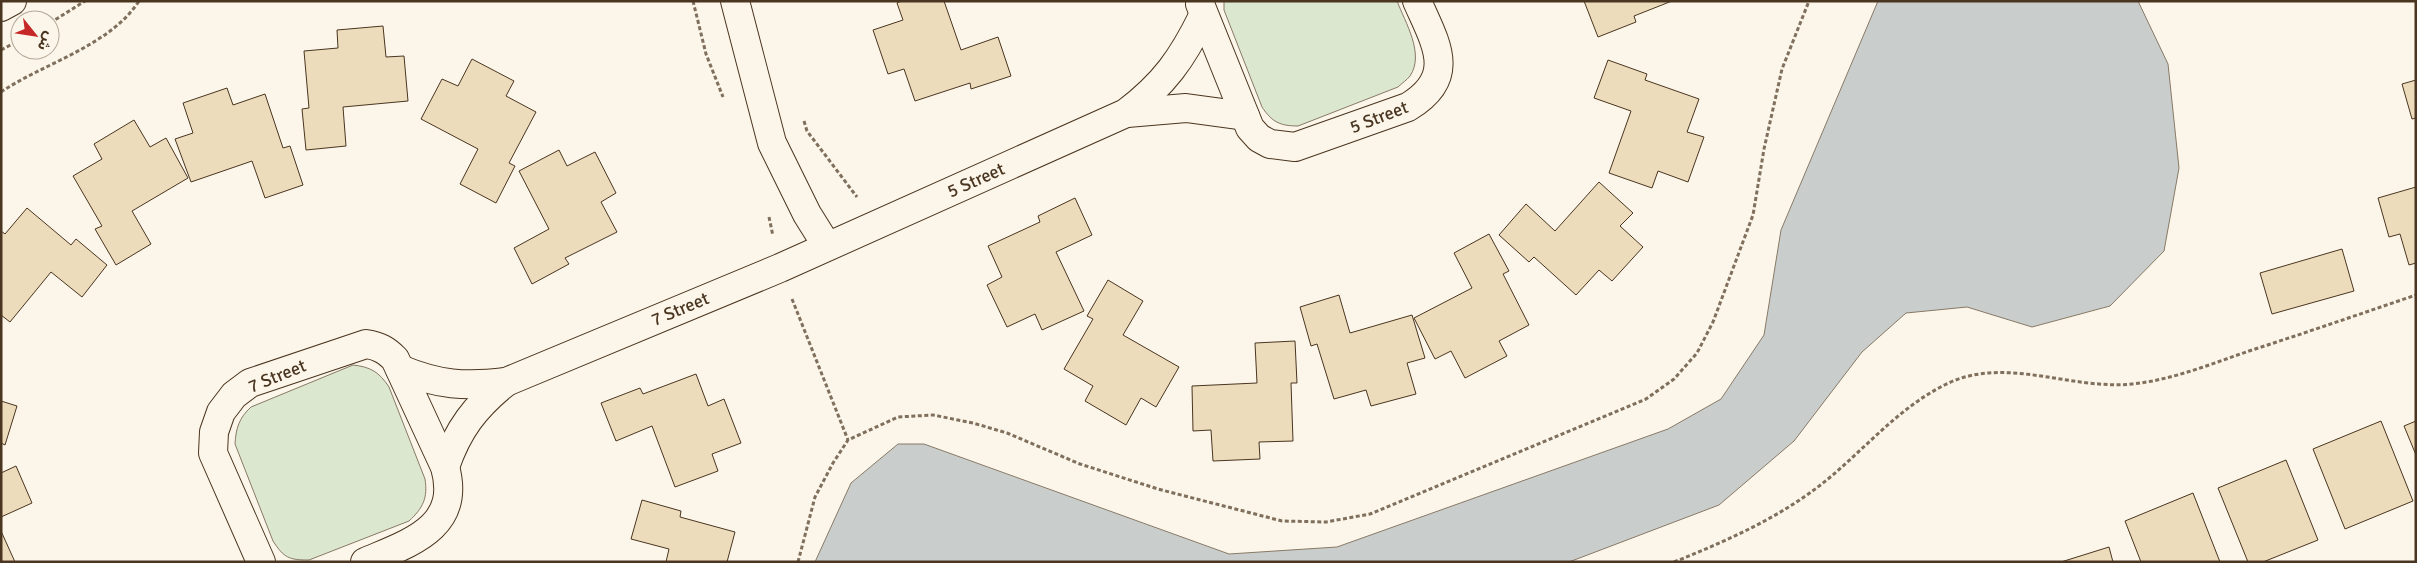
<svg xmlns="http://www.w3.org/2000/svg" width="2417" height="563" font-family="Signika,'Noto Sans Arabic',sans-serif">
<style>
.green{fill:#dce7d0;stroke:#887966}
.water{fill:#c9cecd;stroke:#887966}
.building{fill:#ecdcbc;stroke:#4a3520}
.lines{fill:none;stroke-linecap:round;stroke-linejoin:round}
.minor-casing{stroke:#4a3520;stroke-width:30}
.path{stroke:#7f6f5c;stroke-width:3;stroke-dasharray:4 2.5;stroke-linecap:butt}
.minor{stroke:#fbf6e9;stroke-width:28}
.labels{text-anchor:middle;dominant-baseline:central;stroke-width:4;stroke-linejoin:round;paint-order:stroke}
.street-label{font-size:18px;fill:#4a3520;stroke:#fbf6e9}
</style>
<rect width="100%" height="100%" fill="#fbf6e9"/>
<g class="green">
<path d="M1224 1H1397C1405 22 1425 54 1410 76 1407 80 1402 83 1398 87L1298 126C1280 126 1272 122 1262 107L1224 10Z"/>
<path d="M353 365C371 367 379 372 389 387L425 479C428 498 423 508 409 521L309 560C289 560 284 558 273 541L235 444C236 428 239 418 251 407Z"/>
</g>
<polygon class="water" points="1878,1 2138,1 2168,64 2179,168 2164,251 2110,306 2032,327 1967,307 1906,313 1862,352 1794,441 1719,505 1569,562 815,562 851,483 898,444 924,444 1229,554 1337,547 1668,429 1721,399 1764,335 1781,230"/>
<g class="building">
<polygon points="901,1 944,1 961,50 998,37 1011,76 971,89 970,83 915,101 904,69 888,74 873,30 903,20 897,3"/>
<polygon points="1584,1 1672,1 1634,16 1636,22 1598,37"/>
<polygon points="383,26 386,57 404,56 408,101 343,107 346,146 306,150 302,109 309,108 304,51 338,48 337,30"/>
<polygon points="472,59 514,81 506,96 536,112 509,163 515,166 496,203 460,184 478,149 421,119 442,79 458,86"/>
<polygon points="1608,60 1647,74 1645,80 1699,99 1687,132 1704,137 1688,182 1658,171 1652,188 1609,173 1631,111 1594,98"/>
<polygon points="2416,80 2416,118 2412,119 2402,84"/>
<polygon points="227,88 233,105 265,94 283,148 290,146 303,185 265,198 252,161 191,182 175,139 193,133 183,103"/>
<polygon points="134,120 150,147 166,138 188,178 132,211 151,244 116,265 95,229 102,226 73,176 102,159 94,144"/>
<polygon points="559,150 567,166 595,152 616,193 601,202 617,232 565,258 569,264 532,284 514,248 549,229 519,171"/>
<polygon points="1599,182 1633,213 1620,226 1643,247 1612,281 1599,270 1576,295 1534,257 1529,262 1499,235 1526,204 1555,231"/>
<polygon points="2416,187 2416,263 2409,265 2400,234 2389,237 2378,198"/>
<polygon points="1075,198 1092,235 1056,252 1084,311 1042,330 1035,314 1007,327 987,285 1002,277 988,246 1040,222 1038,216"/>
<polygon points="27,208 71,245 76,239 107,265 82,297 51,272 10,322 1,315 1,231 5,234"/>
<polygon points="1489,234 1509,271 1503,274 1529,325 1499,341 1507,356 1465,378 1451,351 1435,359 1414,318 1472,288 1454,253"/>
<polygon points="2342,249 2354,291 2272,314 2260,273"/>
<polygon points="1108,280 1143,301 1123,335 1179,367 1156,407 1141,398 1126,425 1085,401 1093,386 1064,369 1093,319 1087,316"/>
<polygon points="1339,295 1350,333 1412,315 1425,358 1407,363 1416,394 1371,406 1366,390 1334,399 1317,344 1311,346 1300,307"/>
<polygon points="1295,341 1297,383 1291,383 1293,441 1259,442 1260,459 1213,461 1211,430 1193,431 1192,386 1257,383 1255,343"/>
<polygon points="696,374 708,406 724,399 741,443 712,454 718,471 675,487 652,426 616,441 601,403 640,388 643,394"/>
<polygon points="1,401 17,406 5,445 1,443"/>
<polygon points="2381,421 2413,501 2345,529 2313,449"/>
<polygon points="2416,421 2416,455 2404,426"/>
<polygon points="2286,460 2318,540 2263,562 2248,562 2218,488"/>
<polygon points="16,466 32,503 1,517 1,473"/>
<polygon points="2193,493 2220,562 2141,562 2125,521"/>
<polygon points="642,500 681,511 680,517 735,532 727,562 666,562 669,549 631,539"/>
<polygon points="1,531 15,562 1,562"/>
<polygon points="2109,547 2113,562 2061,562"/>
</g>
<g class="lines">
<g class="minor-casing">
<g id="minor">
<polyline points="735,1 772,143 807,214 827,246"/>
<path d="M1200 4 1250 128 1259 138 1270 144 1295 147 1408 107C1458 77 1436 44 1417 1"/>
<polyline points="1,7 12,1"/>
<polyline points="1127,113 1186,108 1245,116"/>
<path d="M400 369C438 385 465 387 506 382L780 268 1126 113C1164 84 1182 59 1203 16"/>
<path d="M445 467C458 429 475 407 506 382"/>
<path d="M261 562 213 453 214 432 221 412 234 395 250 383 366 344C379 346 386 350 395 359L445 467C462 528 409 543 365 562"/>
</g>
</g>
<g class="path">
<polyline points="693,1 706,54 723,97"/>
<polyline points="50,23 85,1"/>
<polyline points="1,50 20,40"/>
<path d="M1 92C44 63 110 46 139 1"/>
<polyline points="804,121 807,131 857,197"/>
<polyline points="769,217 773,236"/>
<polyline points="792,299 848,440"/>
<polyline points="798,562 815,497 833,463 848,440 898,417 933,415 973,423 1007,433 1080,464 1158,489 1282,521 1326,522 1370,514 1646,399 1674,379 1697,353 1713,322 1753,215 1764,149 1782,69 1809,1"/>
<path d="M1674 562C1729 540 1783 516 1828 479 1869 445 1903 403 1953 381 2010 358 2073 390 2132 384 2172 380 2211 364 2249 351 2305 333 2360 314 2416 295"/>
</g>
<use href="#minor" class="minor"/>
</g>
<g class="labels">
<g class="street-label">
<text transform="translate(1379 117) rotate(-21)">5 Street</text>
<text transform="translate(976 180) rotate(-24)">5 Street</text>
<text transform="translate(680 309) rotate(-23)">7 Street</text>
<text transform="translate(277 376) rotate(-22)">7 Street</text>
</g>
</g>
<rect width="2417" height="563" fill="none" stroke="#4a3520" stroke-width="5"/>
<g transform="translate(35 35) rotate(120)"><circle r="24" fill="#fbf6e9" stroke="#b4a999"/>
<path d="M0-4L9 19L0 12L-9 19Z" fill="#c62828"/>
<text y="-8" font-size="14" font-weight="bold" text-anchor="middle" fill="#4a3520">ش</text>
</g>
</svg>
